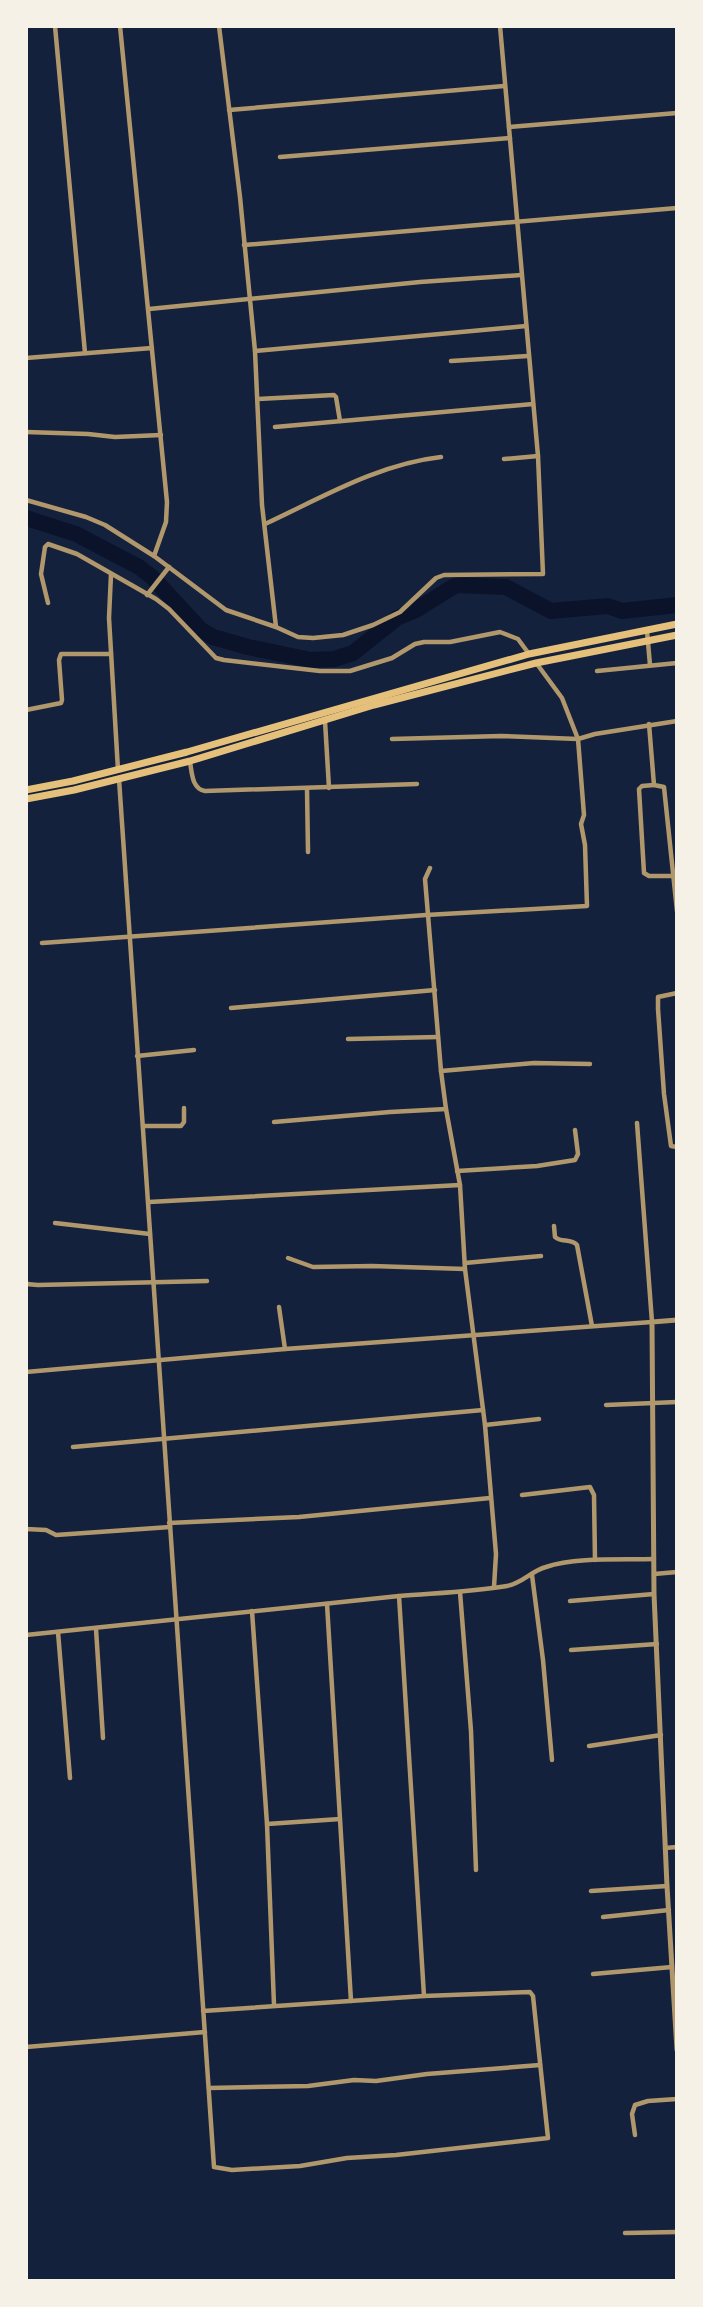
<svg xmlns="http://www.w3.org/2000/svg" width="703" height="2307" font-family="'Source Sans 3',sans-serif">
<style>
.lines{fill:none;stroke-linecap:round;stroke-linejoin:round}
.river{stroke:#0b132b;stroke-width:16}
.minor{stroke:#b1986c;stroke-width:4.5}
.tertiary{stroke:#b1986c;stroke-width:5}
.primary{stroke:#e5c07b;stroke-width:7}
</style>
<rect width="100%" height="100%" fill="#14213d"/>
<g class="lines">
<polyline class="river" points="26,518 76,534 139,567 152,577 201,630 213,637 248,647 311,660 334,659 353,653 397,618 416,610 456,585 506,587 551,611 608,606 622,611 677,605"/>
<g class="minor">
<polyline points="55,26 85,353"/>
<polyline points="120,26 167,502 166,522 154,556"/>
<polyline points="219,26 240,197 255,351 262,505 276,627"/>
<polyline points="229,110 504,86"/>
<polyline points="509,127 677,113"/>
<polyline points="280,157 510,138"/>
<polyline points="244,245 677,208"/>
<polyline points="149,309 420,282 521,275"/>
<polyline points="255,351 526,326"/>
<polyline points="26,358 152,348"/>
<polyline points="451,361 528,356"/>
<polyline points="258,399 334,395 336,397 340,421"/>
<polyline points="275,427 533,404"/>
<polyline points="26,432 88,434 115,437 161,435"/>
<polyline points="504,459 538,456"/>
<polyline points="26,500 86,517 105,525 154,556 226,610 276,627 298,637 313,638 343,635 373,625 400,612 436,578 444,575 543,574 538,456 500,26"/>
<path d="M265 524C321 498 378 464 441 457"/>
<polyline points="111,574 109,618 118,770"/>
<polyline points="147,595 169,567"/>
<polyline points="48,603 41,574 45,547 48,544 77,554 156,599 169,609 216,658 224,660 320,671 350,671 392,658 415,644 424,642 450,642 500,632 518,639 529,654"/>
<polyline points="647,631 650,665"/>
<polyline points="597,671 677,663"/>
<polyline points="26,710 61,703 62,700 59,660 61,654 111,654"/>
<polyline points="325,721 329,788"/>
<polyline points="649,724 654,785 664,787 677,911"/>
<polyline points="392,739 501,736 578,739 595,734 677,721"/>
<path d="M190 762C192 773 192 789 205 791L417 784"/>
<polyline points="119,779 214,2167 232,2170 300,2166 347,2158 396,2155 548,2138 533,1996 530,1992 424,1996 203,2011"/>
<polyline points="654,785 642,786 639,789 644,873 649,876 673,876"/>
<polyline points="307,789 308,852"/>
<polyline points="430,868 425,879 441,1071 446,1109 460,1185 465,1269 485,1425 496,1554 494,1587"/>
<polyline points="42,943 426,915 587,906 585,845 581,824 584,815 578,739 562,698 537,664"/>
<polyline points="677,993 658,997 658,1009 664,1094 671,1146 677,1147"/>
<polyline points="231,1008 435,990"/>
<polyline points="348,1039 438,1037"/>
<polyline points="137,1056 194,1050"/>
<polyline points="441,1071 534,1063 590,1064"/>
<polyline points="274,1122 390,1112 446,1109"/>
<polyline points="143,1126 181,1126 184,1122 184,1108"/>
<polyline points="457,1171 537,1166 575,1160 578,1154 575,1130"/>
<polyline points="149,1202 460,1185"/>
<polyline points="55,1223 150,1234"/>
<path d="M554 1226 555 1237C561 1243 571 1238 577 1245L592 1326"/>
<polyline points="288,1258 313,1267 372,1266 465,1269"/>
<polyline points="465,1263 541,1256"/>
<polyline points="26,1281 26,1284 38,1285 207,1281"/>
<polyline points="279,1307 285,1349"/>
<polyline points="26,1372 285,1349 652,1322 637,1123"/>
<polyline points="606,1405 677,1402"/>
<polyline points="485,1425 539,1419"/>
<polyline points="73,1447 483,1410"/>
<polyline points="522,1495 590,1487 594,1495 595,1560"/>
<polyline points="169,1523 299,1517 490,1498"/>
<polyline points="26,1529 46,1530 56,1535 170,1527"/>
<polyline points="654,1574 677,1572"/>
<polyline points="532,1575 543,1660 552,1760"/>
<polyline points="460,1592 471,1731 476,1870"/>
<polyline points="399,1596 424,1996"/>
<polyline points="570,1601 654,1594"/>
<polyline points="327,1604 351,2001"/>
<polyline points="252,1611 267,1824 274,2005"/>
<polyline points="96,1629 103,1738"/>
<polyline points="58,1632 70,1778"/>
<path d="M26 1635 399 1596C435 1593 472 1592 507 1586 523 1583 531 1571 546 1567 575 1557 622 1560 654 1559"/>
<polyline points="571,1650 657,1644"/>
<polyline points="589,1746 661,1735"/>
<polyline points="267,1824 340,1819"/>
<polyline points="665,1848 677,1847"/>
<polyline points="591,1891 667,1886"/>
<polyline points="603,1917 669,1910"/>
<polyline points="593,1974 672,1967"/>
<polyline points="26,2047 205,2032"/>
<polyline points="209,2088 308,2086 354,2080 376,2081 427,2074 540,2065"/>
<polyline points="635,2135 632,2114 635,2105 648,2101 677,2099"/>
<polyline points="625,2233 677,2232"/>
</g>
<polyline class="tertiary" points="677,1320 652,1322 654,1594 667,1886 677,2050"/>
<g class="primary">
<polyline points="26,790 73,781 187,752 529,654 677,624"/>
<polyline points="26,799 74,790 190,761 374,705 536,663 677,635"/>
</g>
</g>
<rect width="703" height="2307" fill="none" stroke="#f6f1e7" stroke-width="56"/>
</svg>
